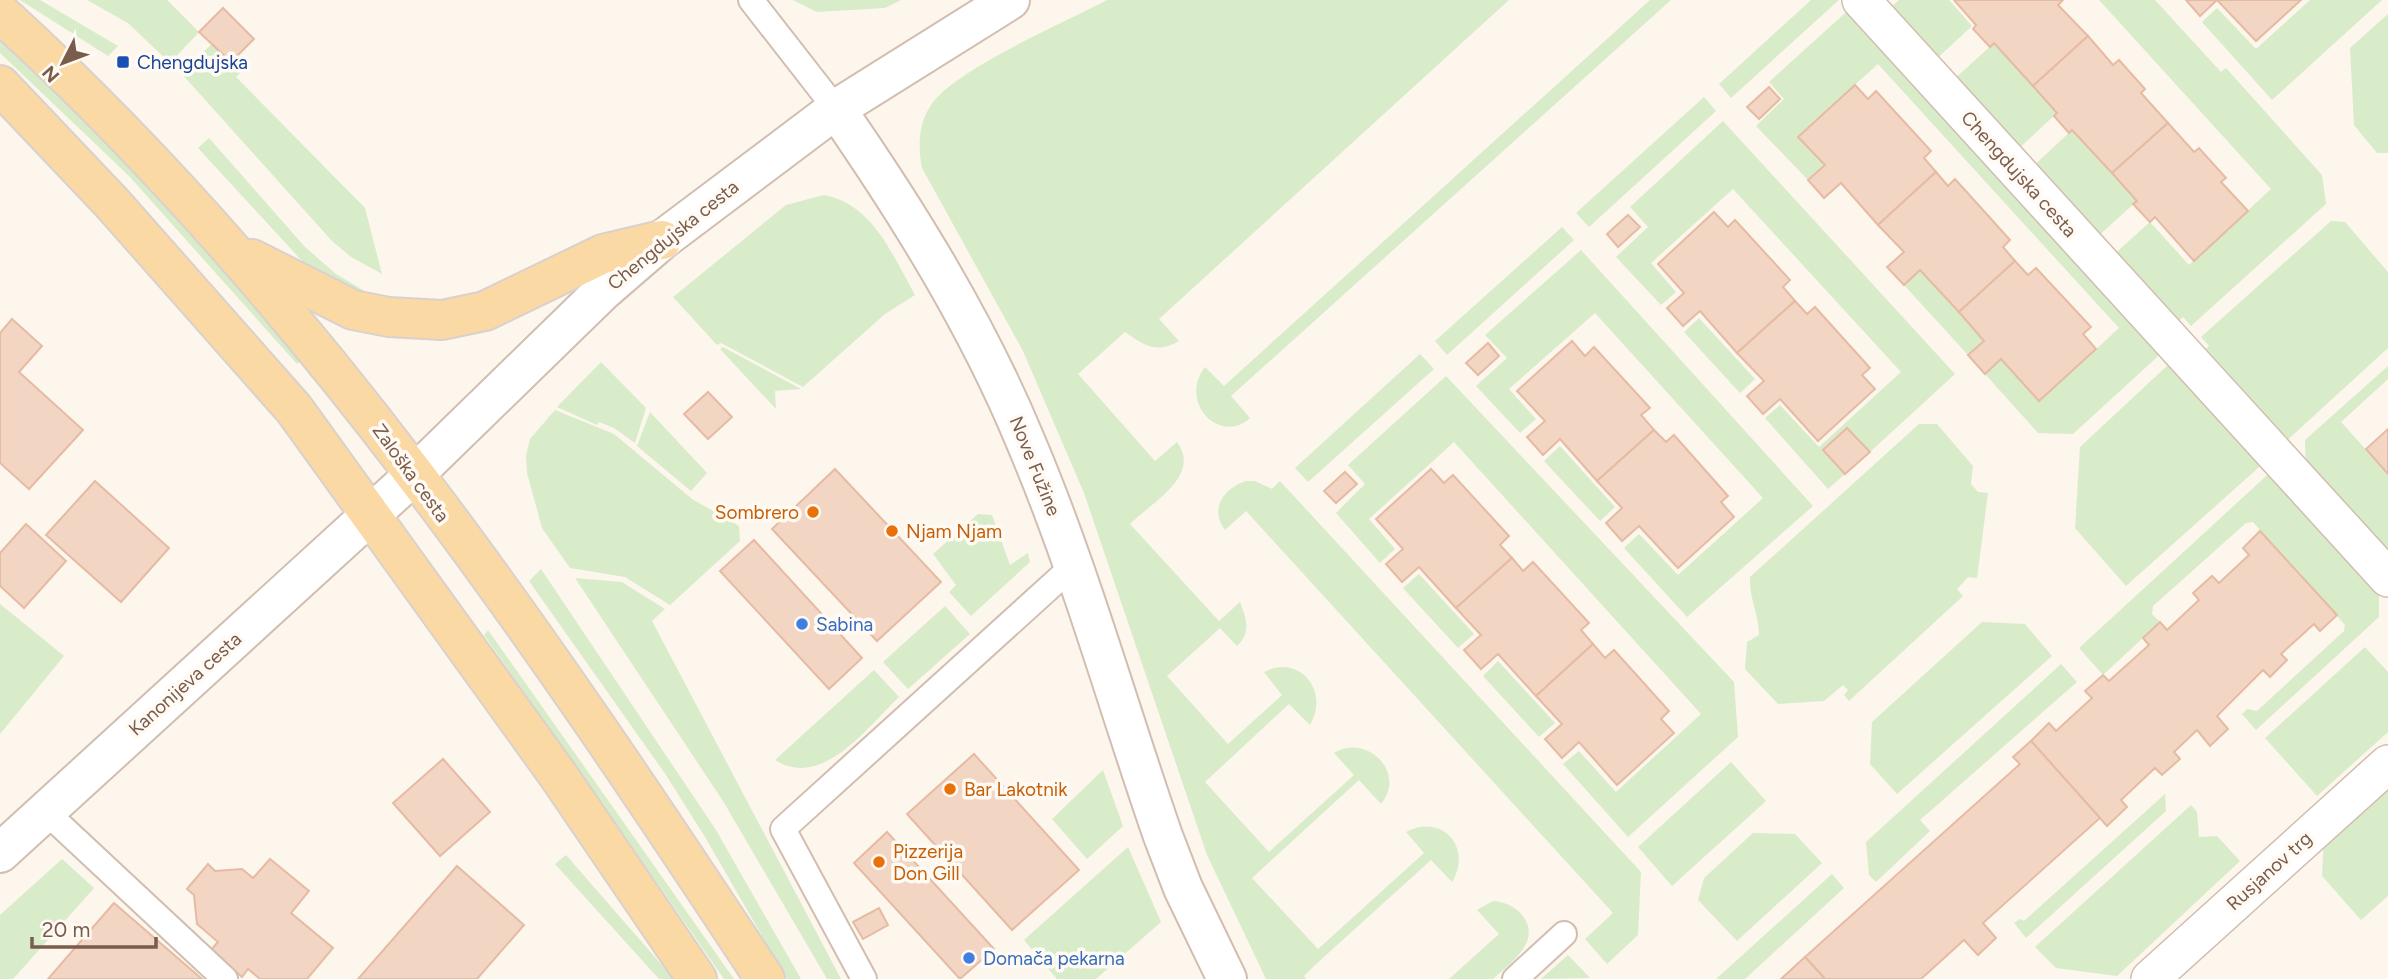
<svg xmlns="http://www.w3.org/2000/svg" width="2388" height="979" font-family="Figtree,sans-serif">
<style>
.green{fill:#d8ecc9}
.building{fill:#f3d5c3;stroke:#e6bba3;stroke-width:2}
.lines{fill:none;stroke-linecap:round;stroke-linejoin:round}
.service-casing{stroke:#d1beb0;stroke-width:28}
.pedestrian-casing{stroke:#d1beb0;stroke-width:40}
.tertiary-casing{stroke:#d1beb0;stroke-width:42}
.primary-casing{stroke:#dad1cd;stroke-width:42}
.service{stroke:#fff;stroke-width:24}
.pedestrian{stroke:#fff;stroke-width:37}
.tertiary{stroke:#fff;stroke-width:38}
.primary{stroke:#fbd9a5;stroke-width:38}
.transit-dot{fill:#1a4fb4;stroke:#fffaf3;stroke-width:2.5}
.food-dot{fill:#e8710a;stroke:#fffaf3;stroke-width:2.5}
.shop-dot{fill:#3f7fe0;stroke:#fffaf3;stroke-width:2.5}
.labels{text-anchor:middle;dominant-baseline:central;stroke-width:7;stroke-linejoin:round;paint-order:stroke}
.transit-label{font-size:19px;fill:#164399;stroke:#fffaf3;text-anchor:start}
.street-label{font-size:19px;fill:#7a5c4d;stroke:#fffaf3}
.food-label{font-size:19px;fill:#c56008;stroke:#fffaf3;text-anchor:start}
.shop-label{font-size:19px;fill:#366cbe;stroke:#fffaf3;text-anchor:start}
</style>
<rect width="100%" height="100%" fill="#fdf6ec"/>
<g class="green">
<polygon points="20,0 40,0 118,46 108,56"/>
<polygon points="87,0 167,0 199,32 170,63 128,23"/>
<polygon points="793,0 901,0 885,8 817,12"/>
<path d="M1107 0H1509L1159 319 1179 341C1157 354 1145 346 1125 332L1078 374 1155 461 1177 442C1202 476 1151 503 1130 524L1219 621 1240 602C1246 618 1252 632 1237 646L1220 628 1167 676 1228 744 1282 695 1264 672C1300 653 1330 692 1310 725L1289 704 1205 782 1269 852 1354 775 1334 753C1367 733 1407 773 1381 804L1359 780 1252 878 1318 949 1424 853 1406 832C1442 813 1473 847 1452 882L1431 860 1314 966 1304 976 1306 979H1266L1207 855 1084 493 1023 351 922 168C918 147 918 124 931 105 955 69 1064 23 1107 0Z"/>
<path d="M1650 0H1671L1231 396 1250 418C1219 446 1178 401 1205 367L1224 386Z"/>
<polygon points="1811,0 1839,0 1731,98 1719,84"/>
<polygon points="1899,0 1949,0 1972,26 1933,62 1888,10"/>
<polygon points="2099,0 2155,0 2221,72 2226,68 2322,175 2326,204 2191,326 2183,317 2173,326 2111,257 2150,222 2189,265 2271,189"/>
<polygon points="2310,0 2382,0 2272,100 2202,22 2217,8 2256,49"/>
<polygon points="1855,4 2167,348 2073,434 2038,433 1985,374 2001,359 2040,401 2119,328 1878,64 1798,136 1825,165 1808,180 1756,126 1784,99 1769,82"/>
<polygon points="2388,14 2388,153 2377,153 2354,125 2350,48"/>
<path d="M0 40C108 138 211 247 301 361L297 364 129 176 0 53Z"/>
<polygon points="1994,43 2057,113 2015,152 1951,82"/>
<polygon points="212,44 241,72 236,77 365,208 382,274 351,257 332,241 181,73"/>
<polygon points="1704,97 1716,111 1589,227 1576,213"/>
<polygon points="1723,121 1955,374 1870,452 1846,428 1823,450 1845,474 1828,489 1765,418 1780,405 1819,447 1901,372 1733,189 1651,263 1676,292 1661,305 1616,257 1648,227 1630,207"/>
<polygon points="2072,130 2137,201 2095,239 2030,169"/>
<polygon points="209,138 305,247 336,274 368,293 375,301 314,272 303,262 198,148"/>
<path d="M824 195C873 204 893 256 915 295L885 314 803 387 721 343 717 345 673 297 786 205Z"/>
<polygon points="2331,221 2345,222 2388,272 2388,348 2283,444 2200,354 2209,346 2201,337"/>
<polygon points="1562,227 1574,240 1447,355 1435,341"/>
<polygon points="1581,250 1813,506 1687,617 1624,548 1639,534 1678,575 1763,498 1595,313 1509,389 1536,419 1520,433 1476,386 1507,358 1485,335"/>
<polygon points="1920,270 1984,341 1968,355 1904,285"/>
<polygon points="1699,318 1755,379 1740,393 1684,332"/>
<polygon points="723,347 801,389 775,391 776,409 720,349"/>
<polygon points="1420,354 1434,369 1308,482 1295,468"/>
<polygon points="601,362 646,408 635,443 614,428 599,422 597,425 557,407"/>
<polygon points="2169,364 2267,460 2126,586 2075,528 2080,447"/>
<polygon points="2388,366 2388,379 2341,422 2388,474 2388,560 2306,470 2305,440"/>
<polygon points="1446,376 1734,682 1738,737 1628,837 1563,764 1579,751 1616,792 1701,714 1454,442 1369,519 1395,549 1380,563 1336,513 1365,484 1348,465"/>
<polygon points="555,410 614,434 692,499 739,526 740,541 670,605 625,577 570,568 542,528 527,473 526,456 530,439"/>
<polygon points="650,412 707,473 691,491 637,446"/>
<path d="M1919 424H1937L1973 466 1971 484 1978 492 1988 493 1977 578 1968 577 1957 589 1963 596 1849 701 1844 695 1848 690 1843 685 1824 701 1778 704 1745 669 1747 642 1759 635C1759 613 1749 599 1750 577Z"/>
<polygon points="1560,446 1615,507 1600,521 1544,461"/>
<polygon points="2276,467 2379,582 2379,617 2256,730 2242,714 2247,709 2257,711 2344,631 2345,625 2253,522 2246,523 2153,606 2152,614 2160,622 2103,675 2079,648"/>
<path d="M1246 481H1255L1272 489 1280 481 1641 872 1638 935 1607 964 1585 939 1613 913 1246 511 1225 530C1209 509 1224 488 1246 481Z"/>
<polygon points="978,514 992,515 1010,565 1028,553 1030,562 971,616 949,592 956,585 933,554"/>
<polygon points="541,569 716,830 801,979 787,979 705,837 666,775 529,581"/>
<polygon points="1419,574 1474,634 1458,648 1403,588"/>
<polygon points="575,578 622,582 665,609 652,621 841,979 827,979 723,801"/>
<polygon points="0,604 64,656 0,734"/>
<polygon points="945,606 970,634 908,689 883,662"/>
<polygon points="1982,622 2025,624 2052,656 1897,794 1870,764 1872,722"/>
<polygon points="488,630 734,979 724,979 484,635"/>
<polygon points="2365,647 2388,672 2388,732 2317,796 2265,738"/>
<polygon points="1498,661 1555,723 1539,737 1483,676"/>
<polygon points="2061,664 2077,682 1920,820 1930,831 1876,882 1869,875 1866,842"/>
<path d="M874 670 899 697C867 727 823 790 775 760Z"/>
<polygon points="1731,762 1766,801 1672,886 1638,847"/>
<polygon points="1103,770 1123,826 1087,859 1052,819"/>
<polygon points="2388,779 2388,896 2361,920 2322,876 2324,836"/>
<polygon points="2165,794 2166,811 2026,938 2014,923 2020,919 2024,921"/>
<polygon points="2191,805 2197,812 2199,837 2217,836 2240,861 2117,976 2056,968 2035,947"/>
<polygon points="1753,833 1795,834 1822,863 1737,941 1698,900 1704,878"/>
<polygon points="1128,847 1161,922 1096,979 1057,979 1024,940"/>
<polygon points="566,855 674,979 659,979 555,864"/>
<polygon points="62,859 94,888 13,979 0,979 0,915"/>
<polygon points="1832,874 1844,888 1745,979 1716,979"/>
<path d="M1493 901C1504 902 1515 906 1522 915 1543 941 1510 963 1493 979H1449L1499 934 1477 910Z"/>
<polygon points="1568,955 1590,978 1541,979"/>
</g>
<g class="building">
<polygon points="1954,0 2063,0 2058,5 2088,36 2033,86 1994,43 1990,47 1973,29 1976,25"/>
<polygon points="2186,0 2217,0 2200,16"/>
<polygon points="2217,0 2301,0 2256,41"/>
<polygon points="223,8 254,39 231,62 199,32"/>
<polygon points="2088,36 2113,65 2119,60 2145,89 2141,93 2168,123 2112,173 2072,130 2069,133 2054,116 2057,113 2033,86"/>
<polygon points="1855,85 1868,99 1876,91 1931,151 1924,158 1936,172 1878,225 1841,183 1824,198 1808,180 1825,165 1798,137"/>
<polygon points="1769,87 1780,99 1759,119 1747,107"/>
<polygon points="2168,123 2194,152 2199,148 2226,178 2221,182 2248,211 2194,261 2155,217 2150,222 2133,204 2137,201 2112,173"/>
<polygon points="1936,172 1948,186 1955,179 2010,240 2003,247 2015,261 1959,312 1920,270 1904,285 1887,267 1904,252 1878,225"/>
<polygon points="1714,212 1728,227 1735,220 1790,280 1783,287 1795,301 1737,353 1700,311 1683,326 1667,308 1684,293 1658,264"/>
<polygon points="1628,215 1640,227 1618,247 1607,234"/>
<polygon points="2015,261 2028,275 2036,268 2091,327 2083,334 2096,349 2039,401 2001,359 1985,374 1968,355 1984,341 1959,312"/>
<polygon points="1795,301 1807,314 1815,307 1870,368 1862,375 1875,389 1818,441 1780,399 1763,414 1747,396 1764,381 1737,353"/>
<polygon points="12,319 42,346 19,372 83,430 29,489 0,463 0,333"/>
<polygon points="1572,341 1585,356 1594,347 1650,408 1641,415 1654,430 1597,481 1560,439 1543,455 1527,437 1545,421 1517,391"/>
<polygon points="1488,343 1499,356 1478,375 1466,363"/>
<polygon points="708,392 732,417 708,439 684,414"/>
<polygon points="1847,428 1870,452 1845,474 1823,450"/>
<polygon points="2388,429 2388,474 2366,449"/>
<polygon points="1654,430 1666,442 1674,435 1728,496 1721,502 1734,517 1678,568 1639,526 1622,541 1606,523 1622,508 1597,481"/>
<polygon points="835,469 941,582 877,641 772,529"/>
<polygon points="1431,469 1444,483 1453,475 1509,536 1500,545 1512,558 1456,608 1419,567 1402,582 1386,564 1403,549 1376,519"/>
<polygon points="1345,472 1357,484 1336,503 1324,491"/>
<polygon points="95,481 169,548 121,602 46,535"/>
<polygon points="26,524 66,561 24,608 0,586 0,553"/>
<polygon points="2260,531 2337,615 2320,631 2314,624 2281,654 2287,660 2270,677 2263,670 2217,716 2228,729 2210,746 2197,730 2174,752 2180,759 2162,775 2155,768 2121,800 2127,807 2107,826 2031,741 2049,723 2056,731 2092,698 2085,691 2103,675 2109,681 2149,645 2143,638 2160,622 2167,630 2199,600 2193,593 2212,576 2219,583 2249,555 2243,548"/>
<polygon points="754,540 862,658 829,689 720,571"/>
<polygon points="1512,558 1523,571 1533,562 1589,623 1581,630 1593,644 1536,696 1498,654 1481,669 1464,650 1481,635 1456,608"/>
<polygon points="1593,644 1605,658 1614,650 1669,711 1661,719 1674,733 1617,785 1579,742 1562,758 1545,739 1562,724 1536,696"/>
<polygon points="2031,741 2100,818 1983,923 1996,938 1978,955 1964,940 1921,979 1825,979 1805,957 2020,764 2013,757"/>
<polygon points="974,754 1079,870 1012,930 907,814"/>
<polygon points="443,759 490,812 440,856 393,803"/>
<polygon points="887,832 994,949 960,979 854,863"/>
<polygon points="270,859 309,891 291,913 333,948 307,979 260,979 248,969 242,977 211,950 218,942 197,924 194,895 187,889 208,864 215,871 242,869 253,878"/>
<polygon points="457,866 524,925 477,979 358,979"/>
<polygon points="114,903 202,979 48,979"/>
<polygon points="879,908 888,925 863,939 853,922"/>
<polygon points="1805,957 1825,979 1781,979"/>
</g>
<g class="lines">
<g class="service-casing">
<g id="service">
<polyline points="751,0 836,109"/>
<polyline points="45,811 225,979"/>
<polyline points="864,979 783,829 1073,566"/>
<polyline points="1515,979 1564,934"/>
</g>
</g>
<g class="pedestrian-casing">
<g id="pedestrian">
<polyline points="1861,0 2388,578"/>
<polyline points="2150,979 2388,764"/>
</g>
</g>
<g class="tertiary-casing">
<g id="tertiary">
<path d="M836 109C908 213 976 322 1025 440 1080 569 1117 704 1163 836L1183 888 1227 979"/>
<polyline points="0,853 414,475 603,291 662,240 836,109 1010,0"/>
</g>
</g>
<g class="primary-casing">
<g id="primary">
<path d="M0 13C306 291 539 636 765 979"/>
<polyline points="0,85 112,203 294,409 558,775 697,979"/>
<polyline points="252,259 353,310 389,317 442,320 485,311 603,254 662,240"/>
</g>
</g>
<use href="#service" class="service"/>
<use href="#pedestrian" class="pedestrian"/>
<use href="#tertiary" class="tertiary"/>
<use href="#primary" class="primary"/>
</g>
<rect class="transit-dot" x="116" y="55" width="14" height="14" rx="3.5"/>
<g class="food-dot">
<circle cx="813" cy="512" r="7"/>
<circle cx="892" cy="531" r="7"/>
<circle cx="950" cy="789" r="7"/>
<circle cx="879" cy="862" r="7"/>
</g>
<g class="shop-dot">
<circle cx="802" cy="624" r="7"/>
<circle cx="969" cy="958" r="7"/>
</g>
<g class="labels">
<g class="transit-label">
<text x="137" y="62">Chengdujska</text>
</g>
<g class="street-label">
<text transform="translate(2019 174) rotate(48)">Chengdujska cesta</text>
<text transform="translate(673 235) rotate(-39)">Chengdujska cesta</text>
<text transform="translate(1035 466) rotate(68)">Nove Fužine</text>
<text transform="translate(411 473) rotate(54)">Zaloška cesta</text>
<text transform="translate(185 684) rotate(-42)">Kanonijeva cesta</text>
<text transform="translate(2269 871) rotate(-42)">Rusjanov trg</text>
</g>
<g class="food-label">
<text x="799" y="512" text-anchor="end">Sombrero</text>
<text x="906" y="531">Njam Njam</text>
<text x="964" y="789">Bar Lakotnik</text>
<text x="893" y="851">Pizzerija<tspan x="893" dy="22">Don Gill</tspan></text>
</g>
<g class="shop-label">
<text x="816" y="624">Sabina</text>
<text x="983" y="958">Domača pekarna</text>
</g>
</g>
<g transform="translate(63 63) rotate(228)" stroke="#fffaf3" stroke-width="5" paint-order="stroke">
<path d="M0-5L12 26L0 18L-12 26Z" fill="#7a5c4d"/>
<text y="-10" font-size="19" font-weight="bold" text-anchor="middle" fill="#7a5c4d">N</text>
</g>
<path d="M32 937v10h124v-10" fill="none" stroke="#7a5c4d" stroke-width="3.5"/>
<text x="42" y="937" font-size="21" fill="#7a5c4d" stroke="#fffaf3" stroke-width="5" paint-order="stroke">20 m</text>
</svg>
